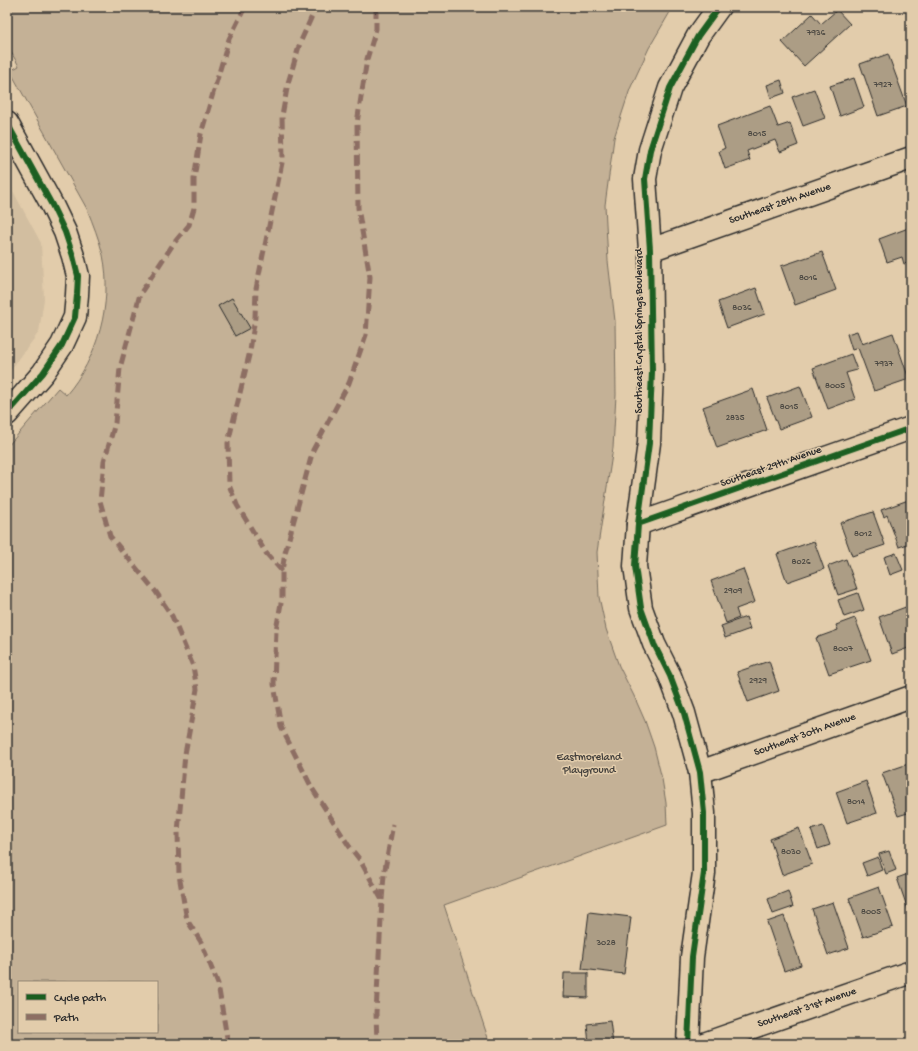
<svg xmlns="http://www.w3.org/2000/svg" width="918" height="1051" font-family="'Gochi Hand',sans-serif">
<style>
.built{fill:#d2bea0}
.green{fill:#c4b196;stroke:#786e60;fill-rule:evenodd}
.building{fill:#ac9d85;stroke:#2b2b2b}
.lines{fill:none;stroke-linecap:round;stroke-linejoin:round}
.minor-casing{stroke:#2b2b2b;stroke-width:25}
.minor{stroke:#e2ccab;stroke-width:22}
.quiet{stroke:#8d6e63;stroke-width:5;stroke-dasharray:10 5;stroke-linecap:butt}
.cycleway-casing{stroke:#e2ccab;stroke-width:8}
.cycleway{stroke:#1b5e20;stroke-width:6}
.labels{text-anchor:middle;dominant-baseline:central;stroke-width:3;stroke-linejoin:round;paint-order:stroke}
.number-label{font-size:9px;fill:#4b4842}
.street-label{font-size:11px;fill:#2b2b2b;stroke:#e2ccab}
.park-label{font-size:11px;fill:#423f3b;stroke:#e2ccab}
</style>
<rect width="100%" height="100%" fill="#e2ccab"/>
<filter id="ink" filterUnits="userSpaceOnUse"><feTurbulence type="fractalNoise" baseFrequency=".025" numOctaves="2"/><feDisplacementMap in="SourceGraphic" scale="8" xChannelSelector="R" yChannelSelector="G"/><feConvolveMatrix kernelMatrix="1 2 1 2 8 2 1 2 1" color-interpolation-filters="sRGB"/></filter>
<g filter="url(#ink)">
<polygon class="built" points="7,180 41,243 44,299 39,332 7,375"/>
<path class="green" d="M7 7H673L649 48 630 89 614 138 605 205 608 261 615 321 616 395 613 448 597 552 599 597 606 629 619 666 634 696 645 721 654 747 662 779 666 803 667 825 444 905 490 1044H7V447L58 388 66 395C98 358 113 303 103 255 99 239 93 224 87 209L10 71 19 66 7 45ZM19 982H157V1032H19Z"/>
<g class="building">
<polygon points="837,10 850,24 804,66 782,42 812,14 821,24"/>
<polygon points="888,54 907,106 878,116 860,64"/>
<polygon points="854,78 864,107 840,116 830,86"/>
<polygon points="781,80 785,93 771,98 767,85"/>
<polygon points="814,89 825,118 803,126 792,97"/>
<polygon points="770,106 778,127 790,123 798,145 780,152 775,140 747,151 750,160 725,169 719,151 725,148 717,126"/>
<polygon points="911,227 911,262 904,264 902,257 887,262 879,239"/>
<polygon points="822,252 836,290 795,305 781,266"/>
<polygon points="756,288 765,314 727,328 718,302"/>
<polygon points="232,298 250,328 235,336 218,306"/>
<polygon points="857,331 862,344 893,333 909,379 874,391 858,348 852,350 847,334"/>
<polygon points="851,354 857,370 846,373 855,399 828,409 813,368"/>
<polygon points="800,386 812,417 779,429 767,398"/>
<polygon points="753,389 767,430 717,448 703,407"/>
<polygon points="911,499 911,543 899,547 887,515 884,517 881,510"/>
<polygon points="873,512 885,545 852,556 840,523"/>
<polygon points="814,541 824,569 787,582 777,554"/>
<polygon points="896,553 903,570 890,575 884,557"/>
<polygon points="846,559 857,589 838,595 828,566"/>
<polygon points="743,569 755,602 736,609 739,618 726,623 711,581"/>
<polygon points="858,593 864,610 844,617 838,600"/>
<polygon points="911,605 911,647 892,654 879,617"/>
<polygon points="746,617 750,629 725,638 721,626"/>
<polygon points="855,618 871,660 829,674 816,638 838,630 836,625"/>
<polygon points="769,661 779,691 748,702 737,672"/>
<polygon points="911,763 911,812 898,816 882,773"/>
<polygon points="866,781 877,813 847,823 836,792"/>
<polygon points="823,826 830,845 818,849 811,830"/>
<polygon points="799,828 812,864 782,875 770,839"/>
<polygon points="889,851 896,870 886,874 879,854"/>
<polygon points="878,857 882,870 867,876 862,863"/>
<polygon points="911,873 911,918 897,878"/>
<polygon points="879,887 893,927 863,937 849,898"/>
<polygon points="788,891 793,907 773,914 768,899"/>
<polygon points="833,902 849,948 828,955 812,909"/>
<polygon points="589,912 631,917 624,974 582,969"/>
<polygon points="784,916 801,965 784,971 767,922"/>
<polygon points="564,973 588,973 588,998 563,997"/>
<polygon points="610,1021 613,1044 589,1044 587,1024"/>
</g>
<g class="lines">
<g class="minor-casing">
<g id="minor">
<polyline points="7,123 52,205 65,232 73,256 78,276 77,295 75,317 62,345 43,373 7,414"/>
<polyline points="650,250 911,158"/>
<polyline points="638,524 911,428"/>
<polyline points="700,772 911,697"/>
<polyline points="688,1044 692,957 704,873 704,813 700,772 684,713 670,676 654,644 641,608 635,566 638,524 649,443 652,372 650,250 645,179 650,150 670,88 698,36 719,7"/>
<polyline points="704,1044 911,972"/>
</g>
</g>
<use href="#minor" class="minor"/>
<g class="quiet">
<polyline points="376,7 376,29 367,59 357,123 358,208 370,277 366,335 349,383 313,450 285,553 282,571 282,598 276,630 274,684 281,727 312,788 349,846 360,860 382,900 376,1013 377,1044"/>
<polyline points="282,571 266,553 237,505 229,485 228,443 250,351 255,317 256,289 283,158 282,116 288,83 300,43 316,7"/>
<polyline points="382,900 384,875 393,824"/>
<polyline points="228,1044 218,984 201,942 187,920 179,875 178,832 185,754 197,689 193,666 172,616 156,592 110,536 100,501 104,462 115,423 120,368 140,294 174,243 189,225 194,208 194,179 201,134 229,39 245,7"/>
</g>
<g class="cycleway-casing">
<g id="cycleway">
<polyline points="7,123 52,205 65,232 73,256 78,276 77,295 75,317 62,345 43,373 7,414"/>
<polyline points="638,524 911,428"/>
<polyline points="688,1044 692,957 704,873 704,813 700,772 684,713 670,676 654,644 641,608 635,566 638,524 649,443 652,372 650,250 645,179 650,150 670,88 698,36 719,7"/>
</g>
</g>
<use href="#cycleway" class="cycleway"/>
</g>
</g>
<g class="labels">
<g class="number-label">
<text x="816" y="33">7936</text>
<text x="883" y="85">7927</text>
<text x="757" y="134">8015</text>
<text x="808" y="278">8016</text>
<text x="742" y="308">8036</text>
<text x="884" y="364">7937</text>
<text x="835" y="386">8005</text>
<text x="789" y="407">8015</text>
<text x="735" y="418">2835</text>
<text x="863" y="534">8012</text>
<text x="801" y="562">8026</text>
<text x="733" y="591">2909</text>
<text x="843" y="649">8007</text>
<text x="758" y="681">2929</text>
<text x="856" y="802">8014</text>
<text x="791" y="852">8030</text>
<text x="871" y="912">8005</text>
<text x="606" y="943">3028</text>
</g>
<g class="street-label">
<text transform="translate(780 204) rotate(-19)">Southeast 28th Avenue</text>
<text transform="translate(640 331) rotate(-90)">Southeast Crystal Springs Boulevard</text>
<text transform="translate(771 467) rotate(-19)">Southeast 29th Avenue</text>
<text transform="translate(805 735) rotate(-20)">Southeast 30th Avenue</text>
<text transform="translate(807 1008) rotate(-19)">Southeast 31st Avenue</text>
</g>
<g class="park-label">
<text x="589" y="758">Eastmoreland<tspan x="589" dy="13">Playground</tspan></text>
</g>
</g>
<rect width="918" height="1051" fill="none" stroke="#e2ccab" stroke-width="24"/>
<rect x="12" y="12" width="894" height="1027" fill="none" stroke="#2b2b2b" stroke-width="1.5" filter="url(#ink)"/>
<rect x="18" y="981" width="140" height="52" fill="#e2ccab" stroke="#998c78"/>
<rect x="26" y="994" width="20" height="6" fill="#1b5e20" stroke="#998c78"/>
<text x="54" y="1001" font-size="12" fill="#2b2b2b">Cycle path</text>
<rect x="26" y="1014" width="20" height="6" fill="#8d6e63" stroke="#998c78"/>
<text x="54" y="1021" font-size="12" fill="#2b2b2b">Path</text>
</svg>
